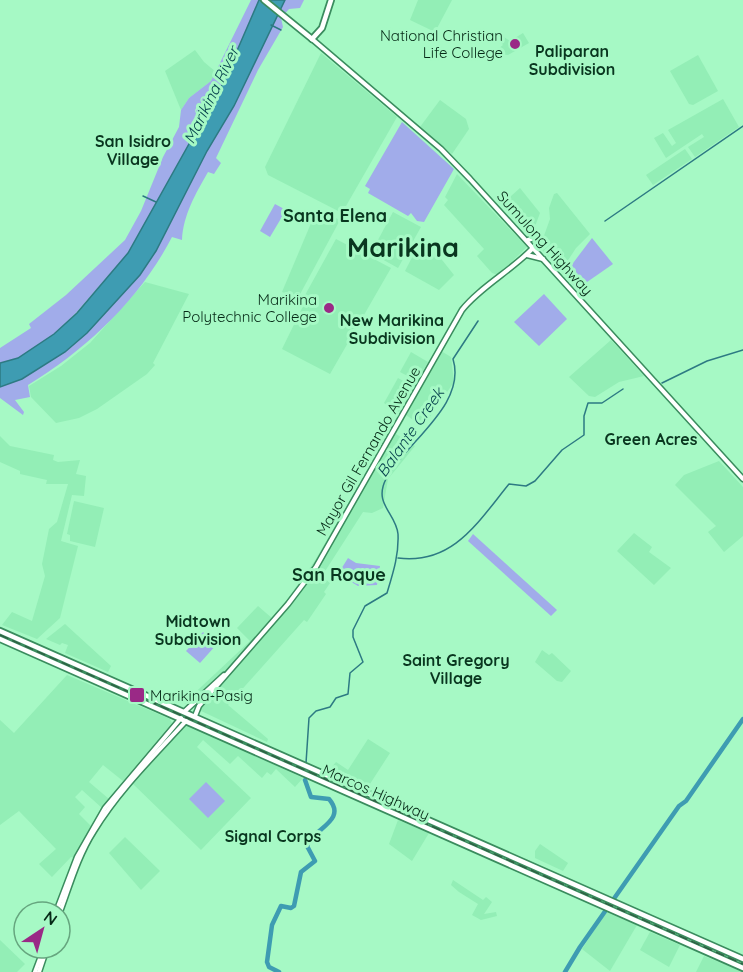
<svg xmlns="http://www.w3.org/2000/svg" width="743" height="972" font-family="Quicksand,sans-serif">
<style>
.built{fill:#93eeb6}
.green{fill:#a1acea}
.water{fill:#3e9cb2;stroke:#2d7a83;stroke-width:1.5}
.lines{fill:none;stroke-linecap:round;stroke-linejoin:round}
.stream{stroke:#2d7a83;stroke-width:1.5}
.river{stroke:#3e9cb2;stroke-width:4.5}
.secondary-casing{stroke:#3a8c5e;stroke-width:7}
.primary-casing{stroke:#3a8c5e;stroke-width:8}
.secondary{stroke:#fff;stroke-width:4}
.primary{stroke:#fff;stroke-width:4.5}
.rail{stroke:#2f6044;stroke-width:1.5;stroke-dasharray:9 4.5;stroke-linecap:butt}
.poi-dot{fill:#9a2986;stroke:#a6f9c5;stroke-width:2}
.labels{text-anchor:middle;dominant-baseline:central;stroke-width:6;stroke-linejoin:round;paint-order:stroke}
.poi-label{font-size:15px;fill:#052916;stroke:#a6f9c5;text-anchor:end}
.street-label{font-size:15px;fill:#052916;stroke:#a6f9c5}
.neighbourhood-label{font-size:16px;font-weight:bold;fill:#09361f;stroke:#a6f9c5}
.water-label{font-size:16px;font-style:italic;fill:#043f4b;stroke:#a6f9c5}
.quarter-label{font-size:18px;font-weight:bold;fill:#09361f;stroke:#a6f9c5}
.town-label{font-size:27px;font-weight:bold;fill:#09361f;stroke:#a6f9c5}
</style>
<rect width="100%" height="100%" fill="#a6f9c5"/>
<g class="built">
<polygon points="418,0 452,0 435,32 410,20"/>
<polygon points="523,33 529,43 508,55 501,54 498,49 503,45 497,38 501,35 510,41"/>
<polygon points="195,50 204,62 216,72 211,81 189,98 181,110 165,71"/>
<polygon points="321,53 397,117 342,213 268,175 265,167"/>
<polygon points="698,55 718,91 693,105 689,104 670,71"/>
<polygon points="723,99 739,127 695,157 688,147 704,137 702,134 666,158 654,138 663,133 672,146 676,143 668,130"/>
<polygon points="440,100 466,119 469,129 452,154 420,127"/>
<polygon points="685,149 692,159 653,185 646,175"/>
<polygon points="457,174 527,247 498,275 492,273 477,256 484,249 444,205 448,200 445,197"/>
<polygon points="520,188 540,213 531,237 501,205"/>
<polygon points="557,193 590,234 576,248 563,268 556,266 542,250 541,244 550,219 549,208 554,194"/>
<polygon points="317,209 340,220 298,298 282,292"/>
<polygon points="393,212 421,227 398,268 371,253"/>
<polygon points="423,236 454,275 439,290 405,271"/>
<polygon points="336,239 391,268 330,374 282,349 307,298 304,297"/>
<polygon points="145,282 189,294 153,363 155,365 147,374 97,409 79,418 56,423 31,397 29,386 61,366 90,343"/>
<polygon points="611,340 644,376 619,382 595,397 589,396 569,377"/>
<polygon points="441,351 451,357 454,382 423,427 406,415"/>
<polygon points="411,352 428,362 417,381 400,372"/>
<polygon points="398,378 414,387 399,412 384,403"/>
<polygon points="399,416 404,420 396,434 415,446 388,479 383,508 372,513 363,512 322,576 330,583 324,592 326,594 307,622 304,620 228,705 268,739 267,742 184,703 250,641 237,628 258,606 273,619 314,562"/>
<polygon points="0,436 10,446 54,455 53,460 58,462 80,460 76,474 86,476 84,496 72,495 61,541 78,546 60,618 37,639 2,625 12,612 32,621 45,576 42,564 49,529 57,522 68,484 46,484 47,480 20,474 20,471 0,462"/>
<polygon points="719,461 743,487 743,536 724,552 708,532 716,526 675,485 684,475"/>
<polygon points="74,501 104,508 95,547 70,541 70,535 67,534"/>
<polygon points="634,533 652,547 649,552 671,568 654,585 617,551"/>
<polygon points="65,624 111,666 108,672 65,653 68,645 62,643 60,645 46,639"/>
<polygon points="542,650 549,655 552,653 571,671 562,682 557,681 535,662"/>
<polygon points="67,675 170,719 172,723 123,781 103,765 89,782 109,799 102,808 82,790 75,797 85,807 79,814 91,826 74,858 71,857 52,877 39,864 56,849 19,811 0,825 0,720 14,733"/>
<polygon points="186,724 303,778 295,787 276,769 271,775 267,772 262,778 238,756 230,764 203,740 197,747 251,798 201,850 132,783"/>
<polygon points="368,739 390,753 368,787 330,769 336,762 348,770"/>
<polygon points="398,820 429,833 412,861 389,844"/>
<polygon points="125,837 160,871 141,890 109,853"/>
<polygon points="540,844 568,863 563,871 535,858 535,851"/>
<polygon points="453,880 483,900 486,897 492,902 484,914 496,912 497,916 481,920 472,915 478,904 459,892 451,885"/>
<polygon points="606,912 637,925 610,971 582,949"/>
<polygon points="650,932 680,945 669,967 640,950"/>
<polygon points="0,940 25,964 17,972 0,972"/>
<polygon points="704,956 729,966 742,972 696,972"/>
</g>
<g class="green">
<polygon points="251,0 259,0 223,83 128,253 76,313 54,334 18,358 0,363 0,348 31,328 29,324 66,295 125,240 141,211 163,157 179,127 181,110 189,98 211,81"/>
<path d="M285 0H304L300 8 289 9 281 18 283 27 258 70 216 158 221 163 214 174 208 172C196 193 183 215 182 240L172 237C140 299 87 349 28 385L30 397 15 400 24 412 23 415 0 398V387L65 352 87 333 138 277 164 236 207 151 234 106Z"/>
<polygon points="402,122 454,169 424,222 417,221 411,213 408,216 368,193 370,189 365,186"/>
<polygon points="275,204 286,210 270,237 260,231"/>
<polygon points="592,238 613,264 577,289 564,275"/>
<polygon points="544,294 567,319 539,346 514,322"/>
<polygon points="473,534 557,610 551,616 468,541"/>
<polygon points="348,558 356,563 380,566 377,585 358,586 338,574"/>
<polygon points="203,632 217,644 200,663 186,651"/>
<polygon points="206,782 225,801 208,818 189,799"/>
</g>
<polygon class="water" points="259,0 285,0 234,106 207,151 156,251 140,275 87,333 65,352 22,379 0,387 0,363 18,358 54,334 77,313 128,253 223,83"/>
<g class="lines">
<g class="stream">
<polyline points="271,25 281,30"/>
<polyline points="143,196 156,202"/>
<polyline points="605,221 743,126"/>
<polyline points="662,383 707,361 743,350"/>
<path d="M398 558C453 565 478 522 509 484L526 486 535 481 562 450 584 435V416L588 403H602L623 389"/>
<path d="M306 763 309 718 316 711 330 707 336 698 348 694 350 673 363 662 353 637V630L365 606 387 593C393 573 399 555 398 534 396 513 373 504 386 479 406 442 467 405 453 359L478 321"/>
</g>
<g class="river">
<path d="M279 972 269 967 267 962 272 925 281 906 291 908 294 906 301 872 315 861 307 846C312 829 348 821 329 799L311 797 305 780"/>
<polyline points="565,972 580,947 679,806 686,801 743,719"/>
</g>
<g class="secondary-casing">
<g id="secondary">
<polyline points="312,39 441,149 470,179 743,479"/>
<polyline points="528,240 537,237"/>
<polyline points="527,255 543,259"/>
<polyline points="184,712 224,675"/>
<path d="M195 716 199 706 288 604 316 567 462 310C479 288 512 270 533 248"/>
<polyline points="56,912 77,857 105,808 181,718"/>
<path d="M60 912C70 885 78 856 94 831 119 790 154 756 186 721"/>
<polyline points="35,972 44,948"/>
<polyline points="39,972 47,948"/>
</g>
</g>
<g class="primary-casing">
<g id="primary">
<polyline points="264,0 312,39"/>
<polyline points="312,39 322,28 331,0"/>
<polyline points="0,631 743,959"/>
<polyline points="0,639 743,968"/>
</g>
</g>
<use href="#secondary" class="secondary"/>
<use href="#primary" class="primary"/>
<polyline class="rail" points="0,635 743,964"/>
</g>
<g class="poi-dot">
<circle cx="515" cy="44" r="6"/>
<circle cx="329" cy="308" r="6"/>
<rect x="129" y="687" width="16" height="16" rx="3"/>
</g>
<g class="labels">
<g class="poi-label">
<text x="503" y="35">National Christian<tspan x="503" dy="17">Life College</tspan></text>
<text x="317" y="299">Marikina<tspan x="317" dy="17">Polytechnic College</tspan></text>
<text x="150" y="695" text-anchor="start">Marikina-Pasig</text>
</g>
<g class="street-label">
<text transform="translate(545 243) rotate(48)">Sumulong Highway</text>
<text transform="translate(368 451) rotate(-60)">Mayor Gil Fernando Avenue</text>
<text transform="translate(376 792) rotate(24)">Marcos Highway</text>
</g>
<g class="neighbourhood-label">
<text x="572" y="51">Paliparan<tspan x="572" dy="18">Subdivision</tspan></text>
<text x="133" y="141">San Isidro<tspan x="133" dy="18">Village</tspan></text>
<text x="392" y="320">New Marikina<tspan x="392" dy="18">Subdivision</tspan></text>
<text x="651" y="439">Green Acres</text>
<text x="198" y="621">Midtown<tspan x="198" dy="18">Subdivision</tspan></text>
<text x="456" y="660">Saint Gregory<tspan x="456" dy="18">Village</tspan></text>
<text x="273" y="836">Signal Corps</text>
</g>
<g class="water-label">
<text transform="translate(211 95) rotate(-64)">Marikina River</text>
<text transform="translate(410 432) rotate(-55)">Balante Creek</text>
</g>
<g class="quarter-label">
<text x="335" y="215">Santa Elena</text>
<text x="339" y="574">San Roque</text>
</g>
<g class="town-label">
<text x="403" y="247">Marikina</text>
</g>
</g>
<g transform="translate(42 930) rotate(36)"><circle r="28" fill="#a6f9c5" stroke="#66a67f" stroke-width="1.5"/>
<path d="M0-4.5L10 22L0 15L-10 22Z" fill="#9a2986"/>
<text y="-9" font-size="16" font-weight="bold" text-anchor="middle" fill="#052916">N</text>
</g>
</svg>
